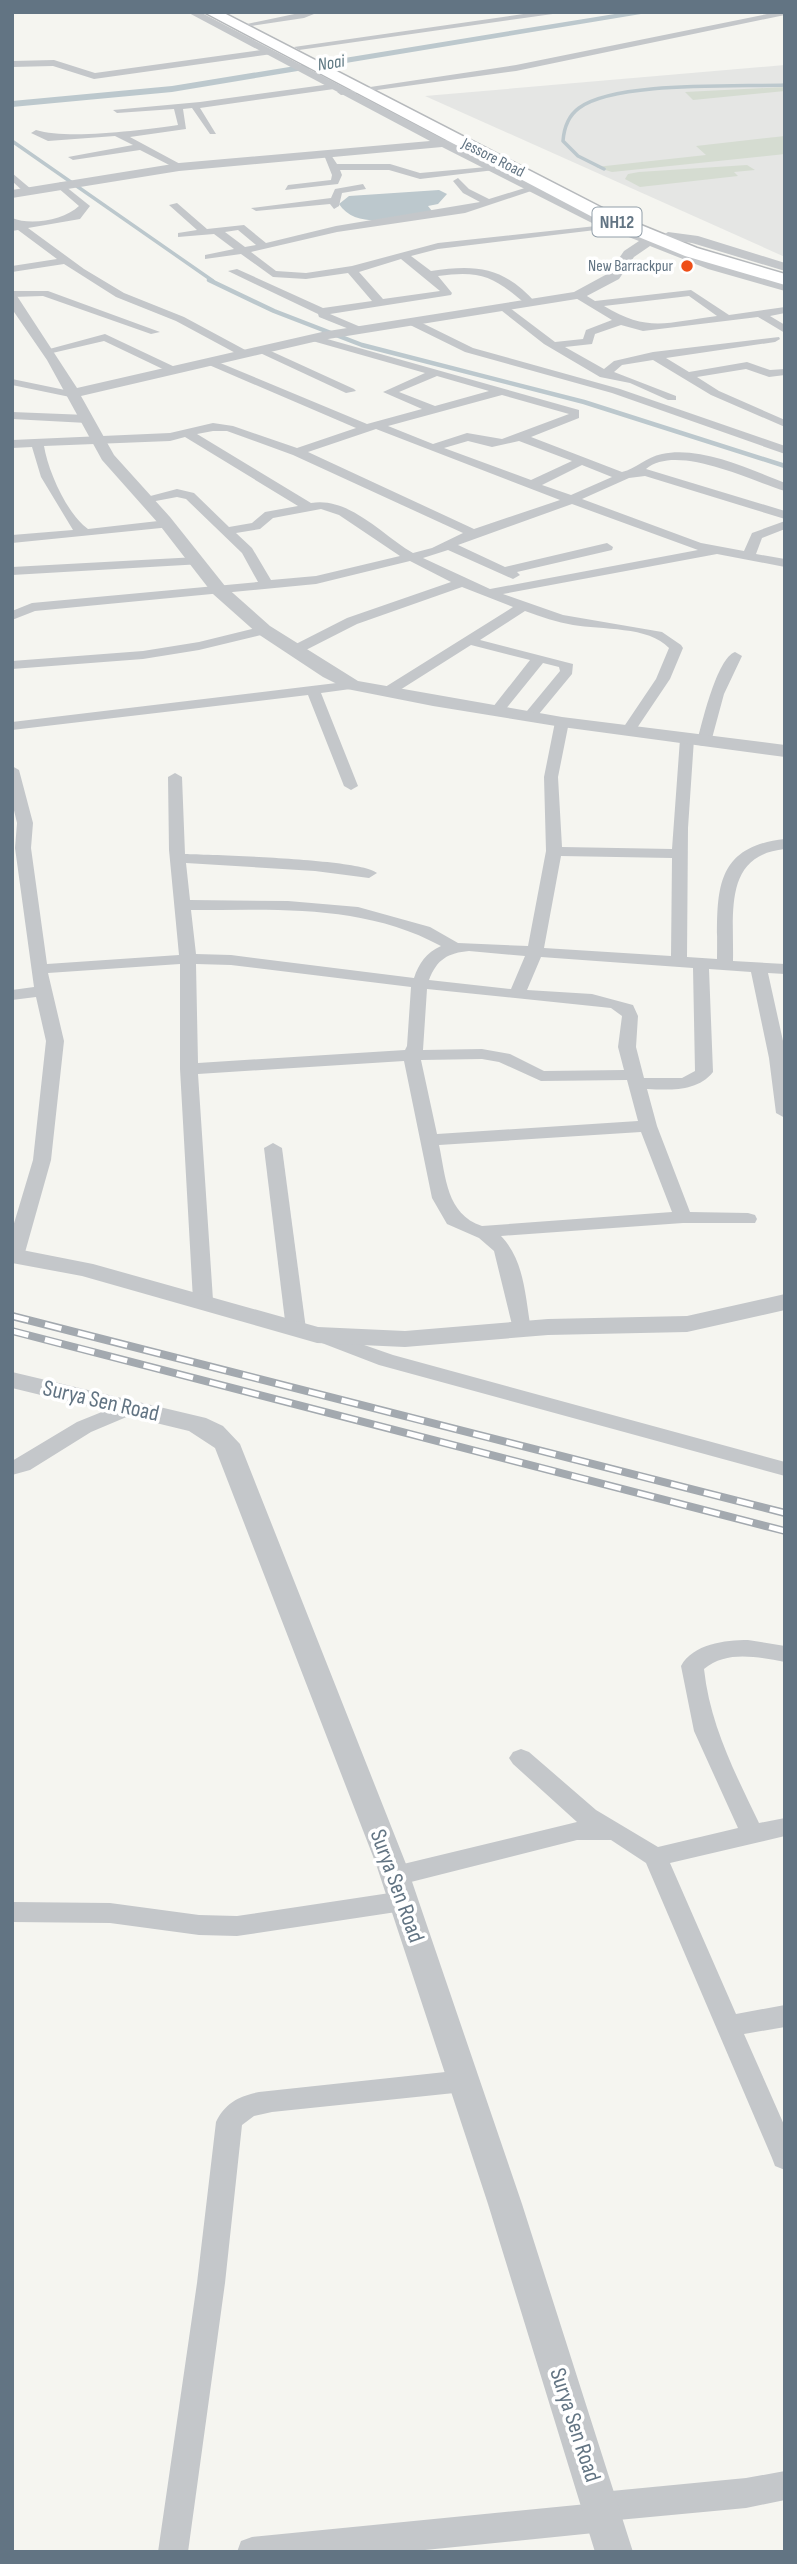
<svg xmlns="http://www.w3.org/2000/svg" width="797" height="2564" font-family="'Sofia Sans Condensed',sans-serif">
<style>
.built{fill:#e5e6e4}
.green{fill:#d5dcd1}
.water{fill:#bcc8cd}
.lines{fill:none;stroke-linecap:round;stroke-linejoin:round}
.stream-far1{stroke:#bcc8cd;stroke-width:3.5}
.stream{stroke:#bcc8cd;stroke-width:4.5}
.canal{fill:#bcc8cd;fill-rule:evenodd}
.trunk-casing{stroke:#b6b9bc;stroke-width:3}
.minor{fill:#c4c7ca;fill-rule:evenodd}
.tertiary{fill:#c4c7ca;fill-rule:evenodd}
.trunk{fill:#fff;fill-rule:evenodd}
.rail-casing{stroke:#a3a9af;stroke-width:8}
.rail{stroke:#fff;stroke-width:5;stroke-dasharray:17;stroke-linecap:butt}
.poi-dot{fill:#ee4e17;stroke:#fff;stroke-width:2.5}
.labels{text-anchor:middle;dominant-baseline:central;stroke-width:7;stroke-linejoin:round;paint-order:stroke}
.far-street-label{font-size:16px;fill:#627483;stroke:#fff}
.far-poi-label{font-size:16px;fill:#627483;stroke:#fff;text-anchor:end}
.far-water-label{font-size:18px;font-style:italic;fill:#5d7781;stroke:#fff}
.shield{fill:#fff;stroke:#919ea8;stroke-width:2}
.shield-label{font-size:18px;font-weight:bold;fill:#627483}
.near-street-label{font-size:23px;fill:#627483;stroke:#fff}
</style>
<rect width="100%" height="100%" fill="#f5f5f0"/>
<polygon class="built" points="785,65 785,257 425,96"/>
<g class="green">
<polygon points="785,87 785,91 693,100 685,92"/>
<polygon points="785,136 785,154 612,172 596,167 706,155 696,146"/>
<polygon points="747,165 755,170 734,172 738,176 640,187 625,179 628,174 639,172"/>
</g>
<path class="water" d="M439 190 447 194 438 204 428 206 432 211C405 217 357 232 339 204L349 196Z"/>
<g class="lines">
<g class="stream-far1">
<polyline points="12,141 213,281"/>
<path d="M604 169 578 156 563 141C564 128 568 116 579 108 616 81 737 87 785 85"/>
</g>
<polyline class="stream" points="209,280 274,311 362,345 584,402 785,466"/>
<polygon class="canal" points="627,12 653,12 172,92 12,107 12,101 172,86"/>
<g class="trunk-casing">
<polygon id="trunk" points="204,12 222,12 614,214 697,248 785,274 785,285 685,256 602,222"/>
</g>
<g class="minor">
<polygon points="304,12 314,14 304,18 251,26 247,24"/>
<polygon points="777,12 785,12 785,15 516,71 341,95 337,92 516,65"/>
<polygon points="269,49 272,54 94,79 53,66 12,67 12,61 54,60 95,73"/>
<path d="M331 84 334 89 200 108 216 134H210L192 108 183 109 186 129 130 137 182 165 179 170 140 150 73 160 68 157 133 145 115 136 48 141 31 133 36 130C68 140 142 130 178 125L174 109 117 113 113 110 200 102Z"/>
<polygon points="329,152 337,164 390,164 420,173 498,166 503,169 420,179 389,170 340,170 342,175 338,184 285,190 288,185 331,180 332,175 324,155"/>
<polygon points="12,173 31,189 31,193 25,193 12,181"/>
<path d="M458 178 469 189 489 199 544 182 549 185 465 213 337 232 251 252 276 271 306 273 352 266 438 243 624 223 629 226 438 249 411 256 431 271C477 264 504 267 536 303L527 305C494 277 482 270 438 276L452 293 451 295 330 314 363 328 364 330 359 333 319 317 318 314 228 271 237 269 323 308 372 301 348 273 306 279 273 277 241 254 205 259V255L234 249 214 234 178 237V233L197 230 169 205 177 203 207 229 244 225 266 243 336 226 480 202 463 193 453 181ZM238 230 256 245 245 247 225 232ZM401 259 440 291 383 299 359 272Z"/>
<path d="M60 182 90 206 80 219 28 228 84 269 124 293 184 317 249 352V356H241L176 321 116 297 64 264 12 272V266L57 259 18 230 12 231V218C31 226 64 220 79 206L57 187Z"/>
<polygon points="363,184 366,189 342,193 339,206 334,209 330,204 256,211 251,208 331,198 335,189"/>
<path d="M691 290 729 315 785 307V313L770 316 785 325V333L758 317 643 331 621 325 595 334 592 344 565 347 604 369 614 361 653 352 779 337 780 339 775 342 666 358 689 372 747 362 770 370 785 369V375L769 377 746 369 697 377 719 391 785 420V427L711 395 653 360 622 365 614 372 676 396V400H668L630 383 600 377 544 344 497 307 506 305 555 342 583 339 586 330 612 320 574 297V293H582L595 301ZM689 296 717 316C668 322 648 333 604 306Z"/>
<polygon points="12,291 48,291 160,332 151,334 43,296 12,297"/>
<polygon points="406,319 414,319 473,348 620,389 785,446 785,454 612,393 465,352 406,323"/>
<polygon points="105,334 177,368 179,370 169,372 104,341 48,354 42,351"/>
<path d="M313 335 579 410V418L531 437 622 472C636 469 646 457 662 454 701 446 749 469 785 483V491C751 481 677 443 646 469L785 511V519L645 476 629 478 582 499 701 543 744 551 752 533 785 521V529L762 538 756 554 785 559V567L717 554 503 594 563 615 662 632 681 645 683 648 670 679 633 734 628 735 621 731 656 679 669 648C649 626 601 630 573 625 557 622 541 617 525 611L480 640 573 664 572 674 534 720 529 721 522 717 560 671 559 667 543 663 501 715 496 716 489 712 530 660 471 645 392 695H382V689L513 607 462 587 357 624 300 653H290V647L347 618 451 582 410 561 316 584 35 611 12 620V611L32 603 258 582 242 553 186 499 177 497 145 503 139 499 177 489 194 493 229 527 252 523 265 512 298 506 185 437 170 441 44 446C48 471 67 514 88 529L167 520 171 521V527L12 543V535L73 530 41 477 32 447 12 448V440L170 433 213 423 233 426 297 448 356 428 209 365V361L213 360 367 424 422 409 383 392 425 373 309 340 308 338ZM437 376 489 391 435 406 399 392ZM502 395 569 414 502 439 467 433 433 444 388 426ZM376 429 560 500 474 529 308 452ZM213 431H227L293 455 463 533 432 548 413 553C383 536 349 496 311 503L197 434ZM468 441 492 447 519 441 572 461 531 480 444 448ZM582 465 612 477 571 495 542 485ZM572 504 698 550 490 589 423 558 448 550 513 579 520 575 517 572 612 550 613 547 607 543 505 567 458 545ZM321 509 339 515 400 556 316 576 271 580 252 548 236 533 260 529 273 518Z"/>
<polygon points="262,347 354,389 356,391 346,393 258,352 256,350"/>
<polygon points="12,379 70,391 76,394 70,397 12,385"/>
<polygon points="12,412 87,415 93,419 87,423 12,419"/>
<polygon points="197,557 203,561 202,564 12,575 12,567"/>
<polygon points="264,626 269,627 269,633 199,650 143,659 12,669 12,661 143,651 199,642"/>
<path d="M735 652 742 656 724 694 711 742 704 746 699 745 697 742C702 723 717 658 735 652Z"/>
<polygon points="353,681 358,682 358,688 321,693 358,786 351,790 344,786 308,695 12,730 12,722"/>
<path d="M562 718 569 722 558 777 562 847 672 849 680 739 687 735 694 739 688 828 687 957 717 959C718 899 709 847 785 839V849C723 855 734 913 733 961L785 964V974L768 973 785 1050V1118L776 1113 769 1058 751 972 709 969 713 1072C697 1092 670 1090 647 1089L657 1126 690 1212 748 1213 755 1215 757 1219 755 1223H683L501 1236C525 1261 525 1297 531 1329L528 1333H514L494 1251 479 1238 447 1224 432 1198 404 1061 198 1074 213 1300 203 1306 196 1304 193 1300 180 1069V964L48 973 64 1041 51 1160 24 1256 21 1260 12 1261V1230L33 1160 46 1041 36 997 12 1000V990L34 987 15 848 17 823 12 802V766L19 770 33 823 31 848 47 964 179 955 169 850 168 777 175 773 182 777 185 854C214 855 363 859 377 873L369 878 315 871 186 863 190 900 288 901 358 907 430 927 458 943 528 946 546 851 544 777 555 722ZM561 856 672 858 671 956 544 948ZM191 910C277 910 364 904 441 946 426 953 419 963 414 978L231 955 196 954ZM469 951 525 956 511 989 429 980C437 959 448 953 469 951ZM541 957 693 968 695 1071 682 1078H644L636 1047 638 1016 633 1005 592 994 527 990ZM196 964 231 965 411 987 407 1046 405 1050 198 1063ZM427 989 611 1008 622 1016 618 1047 624 1070 544 1071 510 1054 482 1049 423 1050ZM482 1059 499 1062 541 1081 627 1080 638 1121 437 1134 421 1060ZM641 1132 672 1212 482 1226C446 1214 446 1177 439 1145Z"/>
<polygon points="273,1143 282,1148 306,1329 296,1335 286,1329 264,1148"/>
<polygon points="321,1330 393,1355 785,1462 785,1476 379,1365 314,1340 311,1336"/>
<polygon points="129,1401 136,1403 139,1408 136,1413 91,1432 30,1470 12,1475 12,1461 77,1422"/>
<path d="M748 1640 785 1646V1662C757 1657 727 1650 704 1669 710 1725 735 1773 759 1823L785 1818V1836L670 1863 736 2014 785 2005V2027L744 2034 785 2127V2170L775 2166 772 2158 646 1863 611 1840H577L395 1886 386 1883 383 1876 386 1869 395 1866 577 1822 513 1764 509 1758 513 1752 521 1749 529 1752 596 1810 658 1847 738 1828 694 1731 681 1666C693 1644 725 1640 748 1640Z"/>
<polygon points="403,1891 412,1894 415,1901 412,1908 403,1911 237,1936 199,1935 110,1923 12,1922 12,1902 110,1903 199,1915 237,1916"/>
<path d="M464 2070 473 2073 477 2081 473 2089 464 2092 272 2112 254 2116 242 2125 225 2283 188 2552H158L197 2283 216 2122C225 2103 239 2096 259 2092Z"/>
<polygon points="785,2471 785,2500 746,2508 618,2520 615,2527 604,2532 405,2552 237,2552 241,2541 252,2537 587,2504 590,2497 601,2492 746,2478"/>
</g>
<g class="tertiary">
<polygon points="187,12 200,12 445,140 453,140 454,144 600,217 718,263 785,283 785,291 708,269 650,246 634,257 619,279 583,298 322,340 81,396 114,455 170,517 225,586 270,626 358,681 562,717 785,745 785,757 562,727 433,706 347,689 323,677 258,634 213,594 158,523 102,460 47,360 12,309 12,295 17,296 77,388 322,332 574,292 609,273 624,251 639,241 592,223 442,147 179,171 12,198 12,190 179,163 430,141"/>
<polygon points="537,12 567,12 299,50 294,47"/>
<polygon points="668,232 698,236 785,263 785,271 692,243 663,239 662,236"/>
<polygon points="12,1248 93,1264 318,1327 405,1331 548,1319 687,1316 785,1294 785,1310 687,1332 548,1335 405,1347 317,1343 82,1276 12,1263"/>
<polygon points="12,1372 206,1418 223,1426 240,1444 406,1864 522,2204 633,2552 595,2552 488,2204 376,1864 215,1448 189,1431 12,1388"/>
</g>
<use href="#trunk" class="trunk"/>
<g class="rail-casing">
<g id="rail">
<polyline points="12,1316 785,1513"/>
<polyline points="12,1331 785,1531"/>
</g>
</g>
<use href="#rail" class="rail"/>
</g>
<circle class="poi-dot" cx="687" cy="266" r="7"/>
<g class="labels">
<g class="far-street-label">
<text transform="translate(493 158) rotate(27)">Jessore Road</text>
</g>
<g class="far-poi-label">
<text x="673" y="266">New Barrackpur</text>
</g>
<g class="far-water-label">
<text transform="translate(331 63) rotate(-9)">Noai</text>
</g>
<rect class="shield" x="592.5" y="207.5" width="49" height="29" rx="5"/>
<g class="shield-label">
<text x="617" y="222">NH12</text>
</g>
<g class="near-street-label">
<text transform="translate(101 1401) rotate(13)">Surya Sen Road</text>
<text transform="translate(397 1886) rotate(70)">Surya Sen Road</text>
<text transform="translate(575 2425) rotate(72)">Surya Sen Road</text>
</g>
</g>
<rect width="797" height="2564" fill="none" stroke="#627483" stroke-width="28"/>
</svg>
